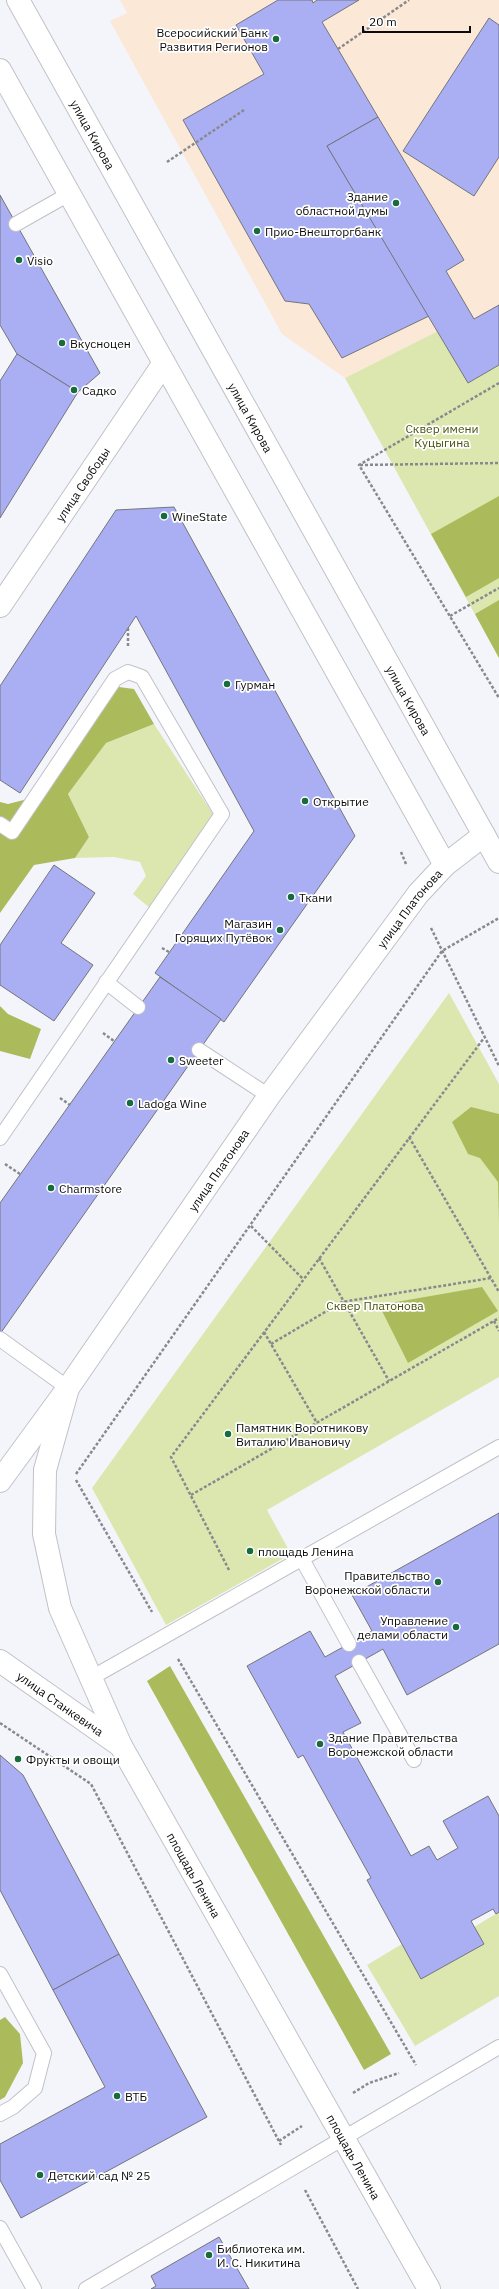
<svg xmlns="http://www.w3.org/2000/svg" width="499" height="2289" font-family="'IBM Plex Sans',sans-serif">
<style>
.commercial{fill:#fbe8d7}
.green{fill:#dce7af}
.forest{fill:#abbb5c}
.building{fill:#aaaff4;stroke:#74757a}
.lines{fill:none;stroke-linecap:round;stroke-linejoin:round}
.lane-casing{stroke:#c1c2c8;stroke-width:16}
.street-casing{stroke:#c1c2c8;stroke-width:24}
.secondary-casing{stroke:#c1c2c8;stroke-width:24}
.path{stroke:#88898d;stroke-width:2.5;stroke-dasharray:3 2;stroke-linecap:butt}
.lane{stroke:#fff;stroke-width:14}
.street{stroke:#fff;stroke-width:22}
.secondary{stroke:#fff;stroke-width:22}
.poi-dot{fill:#176c3d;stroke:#fff;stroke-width:1.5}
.labels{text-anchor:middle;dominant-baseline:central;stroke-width:3.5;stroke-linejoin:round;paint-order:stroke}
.poi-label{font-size:12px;fill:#0b0b0d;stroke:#fff;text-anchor:start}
.street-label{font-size:12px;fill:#0b0b0d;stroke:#fff}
.park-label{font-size:12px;fill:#49520a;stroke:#fff}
</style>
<rect width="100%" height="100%" fill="#f4f5fb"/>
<polygon class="commercial" points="120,0 499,0 499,365 468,383 438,331 345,378 282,334 110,21 127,13"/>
<g class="green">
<polygon points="438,331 468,383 499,365 499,658 345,378"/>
<polygon points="154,724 213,814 150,908 133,894 146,876 140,862 114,857 75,858 89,837 68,794 106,743"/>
<polygon points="449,993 499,1084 499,1377 267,1510 291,1554 166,1625 92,1488"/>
<polygon points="499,1912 499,1996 415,2046 367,1965 402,1944 484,1944 474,1927"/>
</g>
<g class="forest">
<polygon points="499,496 499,578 466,597 431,534"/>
<polygon points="499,600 499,658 475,614"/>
<polygon points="119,687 134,689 154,724 106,743 68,794 89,837 75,858 34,865 0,913 0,802 8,804 43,795"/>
<polygon points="0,1006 8,1014 41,1029 30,1059 0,1051"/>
<polygon points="471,1107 499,1114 499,1223 498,1182 480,1158 468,1154 452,1122"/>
<polygon points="482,1287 498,1311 408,1363 379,1305"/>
<polygon points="170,1666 391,2054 364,2070 147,1681"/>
<polygon points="5,2017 20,2034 23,2063 5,2097 0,2100 0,2020"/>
</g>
<g class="building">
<polygon points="278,0 312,0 313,3 317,0 359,0 322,22 378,117 327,146 429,316 342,358 309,304 285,301 183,120 264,74 236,25"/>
<polygon points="489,18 499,25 499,157 474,196 403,151"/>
<polygon points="378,117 464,260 446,271 474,319 499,305 499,365 468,383 327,146"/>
<polygon points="0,195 100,373 78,392 17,354 0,325"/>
<polygon points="17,354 78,392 0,518 0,381"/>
<polygon points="174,507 355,836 224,1022 155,973 254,831 136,616 20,793 0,780 0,686 116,510"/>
<polygon points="54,865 95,893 61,943 93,965 54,1021 0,985 0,945"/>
<polygon points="160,977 221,1019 0,1334 0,1203"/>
<polygon points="499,1513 499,1644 407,1695 383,1649 335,1676 361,1723 343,1732 411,1856 429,1846 437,1860 458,1848 443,1821 488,1796 499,1816 499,1912 496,1914 493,1909 471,1921 484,1944 421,1979 367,1880 371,1878 303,1755 298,1758 247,1666 310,1631 325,1657 372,1631 352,1595"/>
<polygon points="0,1755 23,1775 119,1954 53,1990 0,1890"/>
<polygon points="119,1954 207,2117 21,2218 0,2180 0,2144 105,2087 53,1990"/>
<polygon points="219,2237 249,2289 151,2289 156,2286 151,2276"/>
</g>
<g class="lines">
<g class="lane-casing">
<g id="lane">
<polyline points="16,224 69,194"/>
<polyline points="0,824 12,832 115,679 128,672 142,677 222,814 0,1138"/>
<polyline points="106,982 138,1007"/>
<polyline points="199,1050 269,1096"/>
<polyline points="0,1339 68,1388"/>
<polyline points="302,1559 349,1644"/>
<polyline points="359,1662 414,1760"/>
<polyline points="91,1678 499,1447"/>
<polyline points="0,1974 44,2053 35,2088 13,2107 0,2114"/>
<polyline points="0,2228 34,2289"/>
<polyline points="86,2289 499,2047"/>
</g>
</g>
<g class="street-casing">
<g id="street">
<path id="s1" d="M0 606 164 363"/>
</g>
</g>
<g class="secondary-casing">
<g id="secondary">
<path id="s2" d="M18 0 499 862"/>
<polyline points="0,70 445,865"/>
<path id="s3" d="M68 1388 45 1470 44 1534 60 1608 121 1746 429 2289"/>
<path id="s4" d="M0 1481 68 1388 269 1096 418 894 445 865 484 835"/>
<path id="s5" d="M0 1661 121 1746"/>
</g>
</g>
<g class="path">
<polyline points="338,49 409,0"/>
<polyline points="167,162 244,110"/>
<polyline points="499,383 359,465 499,698"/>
<polyline points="360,465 499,463"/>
<polyline points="450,616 499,588"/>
<polyline points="128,646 128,628"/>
<polyline points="401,852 406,864"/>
<polyline points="431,928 499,1066"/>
<polyline points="162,948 169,952"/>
<polyline points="103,1033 114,1041"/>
<polyline points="60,1098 70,1105"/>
<polyline points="409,1137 499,1292"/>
<polyline points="5,1164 20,1174"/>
<polyline points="251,1226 303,1279"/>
<polyline points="319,1258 389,1381"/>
<polyline points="494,1321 499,1331"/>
<polyline points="264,1332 317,1423"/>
<polyline points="271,1344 342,1302 491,1278"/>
<polyline points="76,1474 442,951 499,918"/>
<polyline points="76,1480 152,1612"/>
<polyline points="191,1495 499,1318"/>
<polyline points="229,1570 171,1457 484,1038"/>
<polyline points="178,1659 416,2065"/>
<polyline points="0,1723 91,1784 281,2145"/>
<polyline points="353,2093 369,2083 399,2073"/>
<polyline points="279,2141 302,2126"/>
<polyline points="305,2190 358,2289"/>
</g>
<use href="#lane" class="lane"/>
<use href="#street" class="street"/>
<use href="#secondary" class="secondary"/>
</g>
<g class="poi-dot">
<circle cx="276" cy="39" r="4"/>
<circle cx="396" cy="203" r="4"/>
<circle cx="257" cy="231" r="4"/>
<circle cx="19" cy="260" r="4"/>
<circle cx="62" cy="343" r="4"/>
<circle cx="74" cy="390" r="4"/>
<circle cx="164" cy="516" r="4"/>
<circle cx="227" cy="684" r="4"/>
<circle cx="305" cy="801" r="4"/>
<circle cx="291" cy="897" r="4"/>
<circle cx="280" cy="930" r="4"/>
<circle cx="171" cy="1060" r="4"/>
<circle cx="130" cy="1103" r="4"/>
<circle cx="51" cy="1188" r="4"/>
<circle cx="228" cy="1434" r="4"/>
<circle cx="250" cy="1551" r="4"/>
<circle cx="438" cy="1582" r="4"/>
<circle cx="456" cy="1627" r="4"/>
<circle cx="320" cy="1744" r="4"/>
<circle cx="18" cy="1759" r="4"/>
<circle cx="117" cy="2096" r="4"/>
<circle cx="40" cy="2175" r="4"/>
<circle cx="209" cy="2255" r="4"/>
</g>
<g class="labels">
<g class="poi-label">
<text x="268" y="32" text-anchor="end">Всеросийский Банк<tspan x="268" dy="14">Развития Регионов</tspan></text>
<text x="388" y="196" text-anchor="end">Здание<tspan x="388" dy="14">областной думы</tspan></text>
<text x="265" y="231">Прио-Внешторгбанк</text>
<text x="27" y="260">Visio</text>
<text x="70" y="343">Вкусноцен</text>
<text x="82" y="390">Садко</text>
<text x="172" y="516">WineState</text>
<text x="235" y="684">Гурман</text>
<text x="313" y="801">Открытие</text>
<text x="299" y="897">Ткани</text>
<text x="272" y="923" text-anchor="end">Магазин<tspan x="272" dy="14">Горящих Путёвок</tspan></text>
<text x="179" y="1060">Sweeter</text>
<text x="138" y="1103">Ladoga Wine</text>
<text x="59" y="1188">Charmstore</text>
<text x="236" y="1427">Памятник Воротникову<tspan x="236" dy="14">Виталию Ивановичу</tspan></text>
<text x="258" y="1551">площадь Ленина</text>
<text x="430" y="1575" text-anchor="end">Правительство<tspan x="430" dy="14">Воронежской области</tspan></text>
<text x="448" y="1620" text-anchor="end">Управление<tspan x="448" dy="14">делами области</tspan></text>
<text x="328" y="1737">Здание Правительства<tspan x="328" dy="14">Воронежской области</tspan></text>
<text x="26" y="1759">Фрукты и овощи</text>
<text x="125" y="2096">ВТБ</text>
<text x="48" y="2175">Детский сад № 25</text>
<text x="217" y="2248">Библиотека им.<tspan x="217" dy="14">И. С. Никитина</tspan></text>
</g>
<g class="street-label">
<text stroke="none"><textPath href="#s2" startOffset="154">улица Кирова</textPath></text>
<text stroke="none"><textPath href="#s2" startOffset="478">улица Кирова</textPath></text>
<text stroke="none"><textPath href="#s1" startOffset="147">улица Свободы</textPath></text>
<text stroke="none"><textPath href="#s2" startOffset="802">улица Кирова</textPath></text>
<text stroke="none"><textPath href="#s4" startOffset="704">улица Платонова</textPath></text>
<text stroke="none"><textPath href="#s4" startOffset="380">улица Платонова</textPath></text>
<text stroke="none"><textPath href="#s5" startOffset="74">улица Станкевича</textPath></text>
<text stroke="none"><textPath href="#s3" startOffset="524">площадь Ленина</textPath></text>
<text stroke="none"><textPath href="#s3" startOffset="848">площадь Ленина</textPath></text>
</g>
<g class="park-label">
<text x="442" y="428">Сквер имени<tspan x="442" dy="14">Куцыгина</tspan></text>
<text x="375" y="1305">Сквер Платонова</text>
</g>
</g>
<path d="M363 26v6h107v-6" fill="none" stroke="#0b0b0d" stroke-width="2"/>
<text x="369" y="26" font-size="12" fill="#0b0b0d" stroke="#ffffff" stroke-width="3" paint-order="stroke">20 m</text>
</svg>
